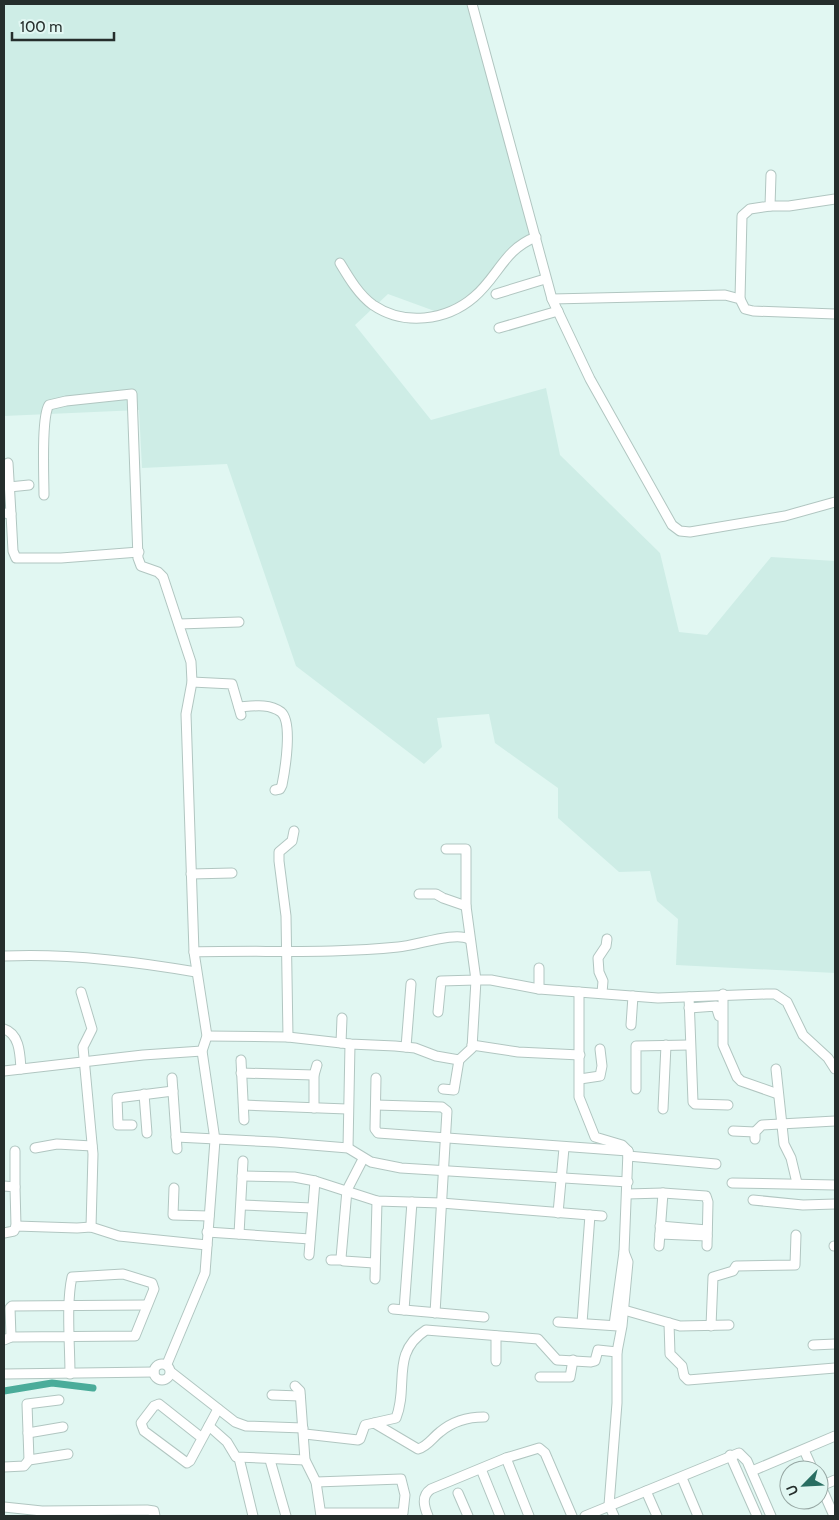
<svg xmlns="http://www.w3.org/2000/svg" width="839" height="1520" font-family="Cabin,sans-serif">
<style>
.built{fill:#ceede6}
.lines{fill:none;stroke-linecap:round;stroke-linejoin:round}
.canal{stroke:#4aac9a;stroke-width:7}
.minor-casing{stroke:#b1c6c1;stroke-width:11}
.minor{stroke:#fff;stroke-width:9}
</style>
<rect width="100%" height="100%" fill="#e1f7f2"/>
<polygon class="built" points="4,4 474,4 534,229 484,285 440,313 388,294 355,325 431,420 546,388 560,455 660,553 679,632 707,635 771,557 835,561 835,973 676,965 678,919 657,901 650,871 619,872 558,818 558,788 495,743 489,714 437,718 442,747 424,764 296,666 227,464 142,468 139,410 4,416"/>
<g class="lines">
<polyline class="canal" points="4,1391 52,1383 93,1388"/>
<g class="minor-casing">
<g id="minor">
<polyline points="472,4 552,299 590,379 672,525 680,531 690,532 785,516 835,502"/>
<polyline points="770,206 789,206 835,199"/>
<path d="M340 263C349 278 359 295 373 305 404 326 446 321 474 297 498 277 504 249 536 237"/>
<polyline points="496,294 545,279"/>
<polyline points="552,299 725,295 740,299 745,309 753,311 835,314"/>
<polyline points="740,299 742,216 750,209 770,206 771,175"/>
<polyline points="499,328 558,311"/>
<polyline points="8,463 11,514"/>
<polyline points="9,487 29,485"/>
<path d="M44 495C44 478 41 417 49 405L66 401 132 394 138 558 141 566 158 572 163 577 191 662 192 682 186 714 194 952 207 1036 202 1051 215 1140 205 1273 167 1364"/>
<polyline points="4,513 11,514 13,551 16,558 61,558 139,552"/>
<polyline points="179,624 239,622"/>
<polyline points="192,682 232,684 241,715"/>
<path d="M239 707C253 706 269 703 281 712 293 722 285 770 282 785L280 789 275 790"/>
<polyline points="191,874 232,873"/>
<polyline points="419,894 436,894 443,898 466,906"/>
<path d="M194 952C262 950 330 954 398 947 416 946 455 931 469 939"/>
<path d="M4 956C68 953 133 961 196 972"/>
<polyline points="539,989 539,968"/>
<polyline points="81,992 92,1029 83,1047 93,1154 91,1227"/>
<polyline points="579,992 579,1097 595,1137 622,1145 628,1151"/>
<polyline points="602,993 603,981 599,972 598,958 606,946 607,939"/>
<polyline points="723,994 723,1045 737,1077 741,1081 778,1094"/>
<polyline points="689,997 693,1102 695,1104 728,1105"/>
<polyline points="689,1008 716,1006 719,1016"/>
<polyline points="438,1012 441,981 476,980 466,906 466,849 446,849"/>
<polyline points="631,1025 633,996"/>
<path d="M4 1029C20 1034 20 1055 21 1069"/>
<polyline points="207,1036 288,1037 350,1044 395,1046 415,1048 436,1056 459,1060 472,1048 476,980 491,980 539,989 658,998 766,994 775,994 787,1002 803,1035 828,1058 835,1069"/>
<polyline points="288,1037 286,916 279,861 279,852 292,841 294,831"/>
<polyline points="341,1043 342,1018"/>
<polyline points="472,1045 518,1052 580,1055"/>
<polyline points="406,1047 411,984"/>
<polyline points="241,1060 244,1120"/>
<polyline points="776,1069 784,1144 791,1158 797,1183"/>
<polyline points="4,1071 143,1055 202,1051"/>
<polyline points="241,1073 314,1075"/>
<polyline points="172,1078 177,1149"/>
<polyline points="376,1078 375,1129 378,1133 628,1151"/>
<polyline points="580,1079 600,1076 602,1066 600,1049"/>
<polyline points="443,1089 454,1090 459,1060"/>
<polyline points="636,1089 636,1046 689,1045"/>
<polyline points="144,1094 147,1133"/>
<polyline points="244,1105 347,1109"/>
<polyline points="376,1105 442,1107 447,1111 435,1313"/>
<polyline points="314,1108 314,1075 317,1065"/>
<polyline points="663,1109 666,1045"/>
<polyline points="132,1125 118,1125 117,1098 173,1091"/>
<polyline points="733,1131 755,1132"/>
<polyline points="176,1137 275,1142 348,1148 371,1162 401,1168 628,1182"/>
<polyline points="755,1139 755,1132 762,1125 835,1121"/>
<polyline points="35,1148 57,1144 92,1146"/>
<polyline points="348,1148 350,1044"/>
<polyline points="628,1156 716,1164"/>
<polyline points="363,1159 347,1190 341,1258 344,1261 374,1263"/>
<polyline points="242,1176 294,1177 315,1181"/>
<polyline points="732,1183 835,1185"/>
<polyline points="4,1186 15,1187 16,1226"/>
<polyline points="15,1187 15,1151"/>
<polyline points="174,1188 173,1215 209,1216"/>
<polyline points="627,1194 663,1193 706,1196 708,1202 707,1246"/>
<polyline points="753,1200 803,1205 835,1204"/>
<polyline points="242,1205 312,1208"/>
<polyline points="558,1213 564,1148"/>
<polyline points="660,1226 707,1230"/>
<polyline points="207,1232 310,1239"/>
<polyline points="4,1233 14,1231 16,1226 77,1228 91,1227 119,1236 207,1245"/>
<polyline points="239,1234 243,1161"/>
<polyline points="660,1234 707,1236"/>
<polyline points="659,1246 663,1193"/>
<polyline points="834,1246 835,1246"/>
<polyline points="309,1255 315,1181 377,1201 441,1203 602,1216"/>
<polyline points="331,1260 342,1260"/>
<polyline points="375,1279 377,1201"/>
<polyline points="393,1309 484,1317"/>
<polyline points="404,1310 412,1202"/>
<polyline points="624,1310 680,1326 729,1325"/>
<polyline points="558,1322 618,1326"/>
<polyline points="582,1323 590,1215"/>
<polyline points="669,1323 670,1354 682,1366 684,1376 688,1380 835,1368"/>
<polyline points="614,1325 624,1252 628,1151"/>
<polyline points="711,1326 713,1277 733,1271 736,1266 795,1265 796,1235"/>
<polyline points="496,1336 496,1361"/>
<polyline points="11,1337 10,1308 12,1306 146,1305"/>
<path d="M4 1340 11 1337 135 1336 154 1289 152 1283 123 1274 72 1277C66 1303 70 1346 70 1374"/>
<polyline points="813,1345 835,1344"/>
<circle cx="162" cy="1372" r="8"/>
<polyline points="171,1372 235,1422 246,1426 303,1428"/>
<polyline points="4,1374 154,1372"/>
<polyline points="540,1377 570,1377 573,1360"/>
<polyline points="295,1386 300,1391 305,1460 316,1482 321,1516"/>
<polyline points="272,1395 300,1396"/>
<path d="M374 1423 418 1449C428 1446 432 1438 440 1432 453 1421 468 1417 484 1417"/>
<polyline points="209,1426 227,1442 236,1457 305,1460"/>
<polyline points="28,1433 63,1427"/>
<path d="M305 1434 358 1440 360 1439 365 1425 396 1418C409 1386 390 1353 426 1330L538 1339 557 1360 591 1362 595 1361 598 1350 617 1352"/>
<polyline points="202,1438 159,1404 154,1406 141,1423 144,1431 187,1463 190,1461 218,1409"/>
<polyline points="804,1450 813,1470"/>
<polyline points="730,1455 757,1516"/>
<polyline points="239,1458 253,1516"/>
<polyline points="506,1458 529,1516"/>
<polyline points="29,1460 27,1404 59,1400"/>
<polyline points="270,1460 286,1516"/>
<polyline points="4,1467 24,1466 29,1460 68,1454"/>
<polyline points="481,1469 500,1516"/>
<polyline points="752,1471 835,1436"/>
<polyline points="682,1478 698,1516"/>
<polyline points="316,1482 401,1479 405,1495 403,1513 321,1513"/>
<polyline points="819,1482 834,1516"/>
<polyline points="821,1486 835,1480"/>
<polyline points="646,1491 657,1516"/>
<polyline points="458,1493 468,1516"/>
<polyline points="4,1507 42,1511 147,1510 154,1511 155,1516"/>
<path d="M428 1516C424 1506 421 1496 431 1489L506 1458 539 1448 545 1453 572 1516"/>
<polyline points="585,1516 739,1453 747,1461 771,1516"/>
<polyline points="614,1516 609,1505 617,1403 617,1352 622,1326 628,1262 624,1252"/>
</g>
</g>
<use href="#minor" class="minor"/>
</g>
<rect width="839" height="1520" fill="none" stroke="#252e2c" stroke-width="10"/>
<g transform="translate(804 1485) rotate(246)"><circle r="24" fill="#e1f7f2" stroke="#96a7a3"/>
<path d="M0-4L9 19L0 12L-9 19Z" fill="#296e62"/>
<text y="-8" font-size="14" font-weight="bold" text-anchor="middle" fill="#252e2c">U</text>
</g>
<path d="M12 32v8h102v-8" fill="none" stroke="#252e2c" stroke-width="2.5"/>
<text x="20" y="32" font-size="15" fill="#252e2c" stroke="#e1f7f2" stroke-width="4" paint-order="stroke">100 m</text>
</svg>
